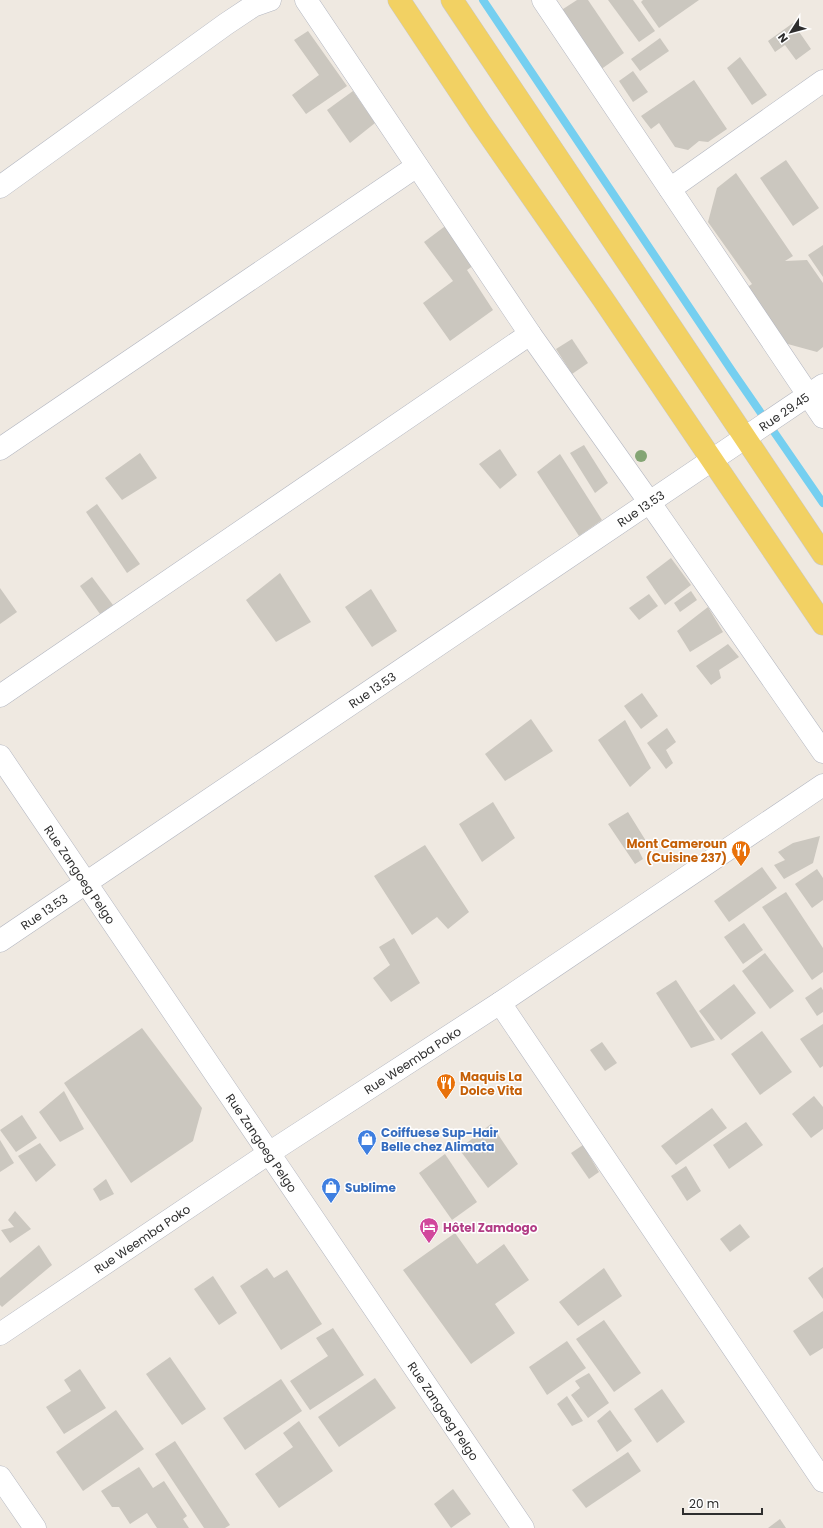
<svg xmlns="http://www.w3.org/2000/svg" width="823" height="1528" font-family="Poppins,sans-serif">
<style>
.lines{fill:none;stroke-linecap:round;stroke-linejoin:round}
.stream{stroke:#75cff0;stroke-width:8}
.building{fill:#cbc7bf}
.minor-casing{stroke:#b4b7c1;stroke-width:23}
.major-casing{stroke:#c9c9c9;stroke-width:23}
.minor{stroke:#fff;stroke-width:22}
.major{stroke:#f2d163;stroke-width:22}
.tree{fill:#84a574}
.labels{text-anchor:middle;dominant-baseline:central;stroke-width:3;stroke-linejoin:round;paint-order:stroke}
.street-label{font-size:12px;fill:#2e2e2e;stroke:#fff}
.food-label{font-size:12px;font-weight:bold;fill:#c56008;stroke:#fff;text-anchor:end}
.shop-label{font-size:12px;font-weight:bold;fill:#366cbe;stroke:#fff;text-anchor:start}
.hotel-label{font-size:12px;font-weight:bold;fill:#b23c85;stroke:#fff;text-anchor:start}
</style>
<rect width="100%" height="100%" fill="#efe9e1"/>
<g class="lines">
<polyline class="stream" points="483,0 732,371 823,503"/>
</g>
<g class="building">
<polygon points="577,0 588,0 624,53 600,70 560,11"/>
<polygon points="608,0 633,0 655,31 639,42"/>
<polygon points="643,0 699,0 659,28 641,2"/>
<polygon points="793,23 811,49 796,60 785,45 775,52 768,41"/>
<polygon points="308,31 347,86 306,114 292,95 319,75 294,40"/>
<polygon points="660,38 669,51 640,71 631,59"/>
<polygon points="740,57 767,95 752,105 727,68"/>
<polygon points="633,71 648,92 633,102 619,81"/>
<polygon points="694,80 727,129 708,142 699,141 688,150 675,147 659,123 651,129 641,116"/>
<polygon points="353,91 375,123 350,143 327,110"/>
<polygon points="786,160 819,208 793,226 760,178"/>
<polygon points="736,173 793,256 785,261 807,260 823,283 823,347 817,352 784,343 746,288 752,284 708,222 717,188"/>
<polygon points="448,224 477,263 467,270 493,310 450,341 423,303 453,281 424,242"/>
<polygon points="823,245 823,277 808,255"/>
<polygon points="572,339 588,363 572,374 556,349"/>
<polygon points="584,445 608,483 595,493 570,453"/>
<polygon points="500,449 517,475 500,489 479,464"/>
<polygon points="140,453 157,478 122,500 105,478"/>
<polygon points="560,454 602,520 579,536 537,472"/>
<polygon points="97,504 140,564 127,573 86,512"/>
<polygon points="671,558 691,585 665,605 646,577"/>
<polygon points="280,573 311,622 276,642 246,600"/>
<polygon points="92,577 113,605 100,614 80,586"/>
<polygon points="0,588 17,612 0,624"/>
<polygon points="371,589 397,631 372,647 345,607"/>
<polygon points="691,591 697,600 680,612 674,603"/>
<polygon points="649,594 658,606 639,620 629,608"/>
<polygon points="708,607 723,632 690,652 677,631"/>
<polygon points="728,644 739,657 719,670 721,678 711,685 696,666"/>
<polygon points="642,693 658,716 641,729 624,706"/>
<polygon points="531,719 553,751 505,781 485,754"/>
<polygon points="625,720 651,768 630,787 598,740"/>
<polygon points="667,728 676,742 666,750 673,763 666,769 647,743"/>
<polygon points="493,802 515,838 482,862 459,824"/>
<polygon points="628,812 646,841 637,847 643,859 635,864 608,824"/>
<polygon points="820,836 813,863 784,879 774,865 785,860 778,852 793,843"/>
<polygon points="425,845 469,912 448,929 437,917 412,935 374,876"/>
<polygon points="762,867 777,888 729,922 714,901"/>
<polygon points="817,869 823,878 823,900 812,908 795,884"/>
<polygon points="786,892 823,948 823,972 812,980 762,907"/>
<polygon points="744,923 763,950 743,964 724,937"/>
<polygon points="394,938 420,983 391,1002 373,978 390,965 379,947"/>
<polygon points="765,953 794,991 770,1009 742,971"/>
<polygon points="676,980 715,1040 691,1048 656,993"/>
<polygon points="734,984 756,1013 721,1040 699,1011"/>
<polygon points="821,987 823,990 823,1012 817,1016 805,998"/>
<polygon points="823,1024 823,1066 820,1068 800,1039"/>
<polygon points="142,1028 202,1108 193,1141 131,1183 64,1083"/>
<polygon points="762,1031 792,1072 760,1095 731,1054"/>
<polygon points="602,1042 617,1063 605,1071 590,1050"/>
<polygon points="64,1091 84,1129 60,1142 39,1112"/>
<polygon points="814,1096 823,1107 823,1129 811,1138 792,1114"/>
<polygon points="712,1108 727,1128 676,1165 661,1146"/>
<polygon points="22,1115 37,1138 16,1152 0,1130"/>
<polygon points="746,1122 763,1145 729,1169 713,1145"/>
<polygon points="491,1124 518,1164 488,1188 459,1149"/>
<polygon points="0,1140 14,1163 0,1172"/>
<polygon points="40,1143 56,1165 36,1182 18,1156"/>
<polygon points="583,1145 599,1172 589,1179 571,1153"/>
<polygon points="445,1154 477,1202 452,1220 419,1173"/>
<polygon points="686,1166 701,1191 687,1201 671,1176"/>
<polygon points="106,1179 114,1194 100,1201 93,1189"/>
<polygon points="15,1211 31,1229 10,1243 1,1230 14,1227 8,1220"/>
<polygon points="740,1224 750,1237 730,1252 720,1239"/>
<polygon points="455,1233 477,1264 504,1244 529,1280 495,1304 515,1333 471,1364 403,1270"/>
<polygon points="39,1245 52,1265 2,1307 0,1305 0,1278"/>
<polygon points="823,1267 823,1299 808,1278"/>
<polygon points="267,1268 274,1278 287,1270 322,1324 281,1350 240,1286"/>
<polygon points="604,1268 622,1296 578,1326 559,1302"/>
<polygon points="213,1276 237,1313 219,1325 194,1289"/>
<polygon points="823,1311 823,1348 810,1356 793,1331"/>
<polygon points="604,1320 641,1373 614,1392 576,1339"/>
<polygon points="333,1328 364,1375 310,1410 290,1381 328,1356 316,1338"/>
<polygon points="567,1341 586,1368 547,1395 529,1367"/>
<polygon points="170,1357 206,1409 182,1425 146,1374"/>
<polygon points="80,1369 106,1408 64,1434 46,1407 71,1391 64,1380"/>
<polygon points="589,1373 609,1403 588,1418 571,1395 580,1388 575,1381"/>
<polygon points="375,1378 396,1408 339,1447 318,1417"/>
<polygon points="281,1379 302,1411 245,1450 223,1418"/>
<polygon points="662,1389 685,1422 657,1443 634,1409"/>
<polygon points="567,1396 583,1421 572,1426 557,1404"/>
<polygon points="116,1410 144,1449 83,1491 56,1452"/>
<polygon points="610,1410 632,1441 617,1452 597,1421"/>
<polygon points="299,1421 333,1471 279,1508 255,1474 293,1447 283,1433"/>
<polygon points="175,1441 230,1525 225,1528 204,1528 155,1454"/>
<polygon points="628,1452 641,1471 586,1508 572,1490"/>
<polygon points="139,1467 153,1488 164,1481 187,1516 183,1519 189,1528 157,1528 147,1513 130,1524 119,1507 112,1507 101,1491"/>
<polygon points="453,1489 471,1514 451,1528 434,1504"/>
<polygon points="780,1519 786,1528 768,1528"/>
</g>
<g class="lines">
<g class="minor-casing">
<g id="minor">
<polyline points="306,0 530,334 650,503 823,752"/>
<polyline points="543,0 823,417"/>
<polyline points="0,187 226,24 253,6 270,0"/>
<polyline points="670,189 823,81"/>
<polyline points="0,449 417,166"/>
<polyline points="0,696 530,334"/>
<path id="s1" d="M0 756 523 1528"/>
<path id="s2" d="M0 941 823 385"/>
<polyline points="500,1003 823,1481"/>
<path id="s3" d="M0 1334 269 1153 500 1003 823 785"/>
<polyline points="0,1477 35,1528"/>
</g>
</g>
<g class="major-casing">
<g id="major">
<polyline points="399,0 480,122 603,299 823,624"/>
<polyline points="452,0 823,554"/>
</g>
</g>
<use href="#minor" class="minor"/>
<use href="#major" class="major"/>
</g>
<circle class="tree" cx="641" cy="456" r="6"/>
<defs>
<g id="restaurant-pin" transform="scale(1)"><path d="M0 17L-7.5 6A9.5 9.5 0 1 1 7.5 6Z" fill="#e8710a" stroke="#fff"/><path d="M-5-6h1v4h1v-4h1v4h1v-4h1v5L-1.5 .5V6h-2V.5L-5-1ZM5-6V6H3V1.5H1.5Q1.5-4 5-6Z" fill="#fff"/></g>
<g id="shop-pin" transform="scale(1)"><path d="M0 17L-7.5 6A9.5 9.5 0 1 1 7.5 6Z" fill="#3f7fe0" stroke="#fff"/><path d="M-5-2.5h2.3a2.7 3.5 0 0 1 5.4 0H5L5.5 6h-11ZM-1.5-2.5h3a1.5 2.3 0 0 0-3 0Z" fill="#fff"/></g>
<g id="hotel-pin" transform="scale(1)"><path d="M0 17L-7.5 6A9.5 9.5 0 1 1 7.5 6Z" fill="#d1479c" stroke="#fff"/><path d="M-6-4.5h1.5V1H6V5H4.5V3h-9V5H-6ZM-4 0a1.8 1.8 0 1 1 3.6 0ZM.5 0V-2.5h3Q6-2.5 6 0Z" fill="#fff"/></g>
</defs>
<g fill-rule="evenodd">
<use href="#restaurant-pin" x="741" y="850"/>
<use href="#restaurant-pin" x="446" y="1083"/>
<use href="#shop-pin" x="367" y="1139"/>
<use href="#shop-pin" x="331" y="1187"/>
<use href="#hotel-pin" x="429" y="1227"/>
</g>
<g class="labels">
<g class="street-label">
<text stroke="none"><textPath href="#s2" startOffset="946">Rue 29.45</textPath></text>
<text stroke="none"><textPath href="#s2" startOffset="773">Rue 13.53</textPath></text>
<text stroke="none"><textPath href="#s2" startOffset="449">Rue 13.53</textPath></text>
<text stroke="none"><textPath href="#s1" startOffset="143">Rue Zangoeg Pelgo</textPath></text>
<text stroke="none"><textPath href="#s2" startOffset="53">Rue 13.53</textPath></text>
<text stroke="none"><textPath href="#s3" startOffset="495">Rue Weemba Poko</textPath></text>
<text stroke="none"><textPath href="#s1" startOffset="467">Rue Zangoeg Pelgo</textPath></text>
<text stroke="none"><textPath href="#s3" startOffset="171">Rue Weemba Poko</textPath></text>
<text stroke="none"><textPath href="#s1" startOffset="791">Rue Zangoeg Pelgo</textPath></text>
</g>
<g class="food-label">
<text x="727" y="843">Mont Cameroun<tspan x="727" dy="14">(Cuisine 237)</tspan></text>
<text x="460" y="1076" text-anchor="start">Maquis La<tspan x="460" dy="14">Dolce Vita</tspan></text>
</g>
<g class="shop-label">
<text x="381" y="1132">Coiffuese Sup-Hair<tspan x="381" dy="14">Belle chez Alimata</tspan></text>
<text x="345" y="1187">Sublime</text>
</g>
<g class="hotel-label">
<text x="443" y="1227">Hôtel Zamdogo</text>
</g>
</g>
<g transform="translate(791 32) rotate(234)" stroke="#ffffff" stroke-width="3" paint-order="stroke">
<path d="M0-3L7 15L0 10L-7 15Z" fill="#2e2e2e"/>
<text y="-6" font-size="11" font-weight="bold" text-anchor="middle" fill="#2e2e2e">N</text>
</g>
<path d="M683 1508v6h79v-6" fill="none" stroke="#2e2e2e" stroke-width="2"/>
<text x="689" y="1508" font-size="12" fill="#2e2e2e" stroke="#ffffff" stroke-width="3" paint-order="stroke">20 m</text>
</svg>
